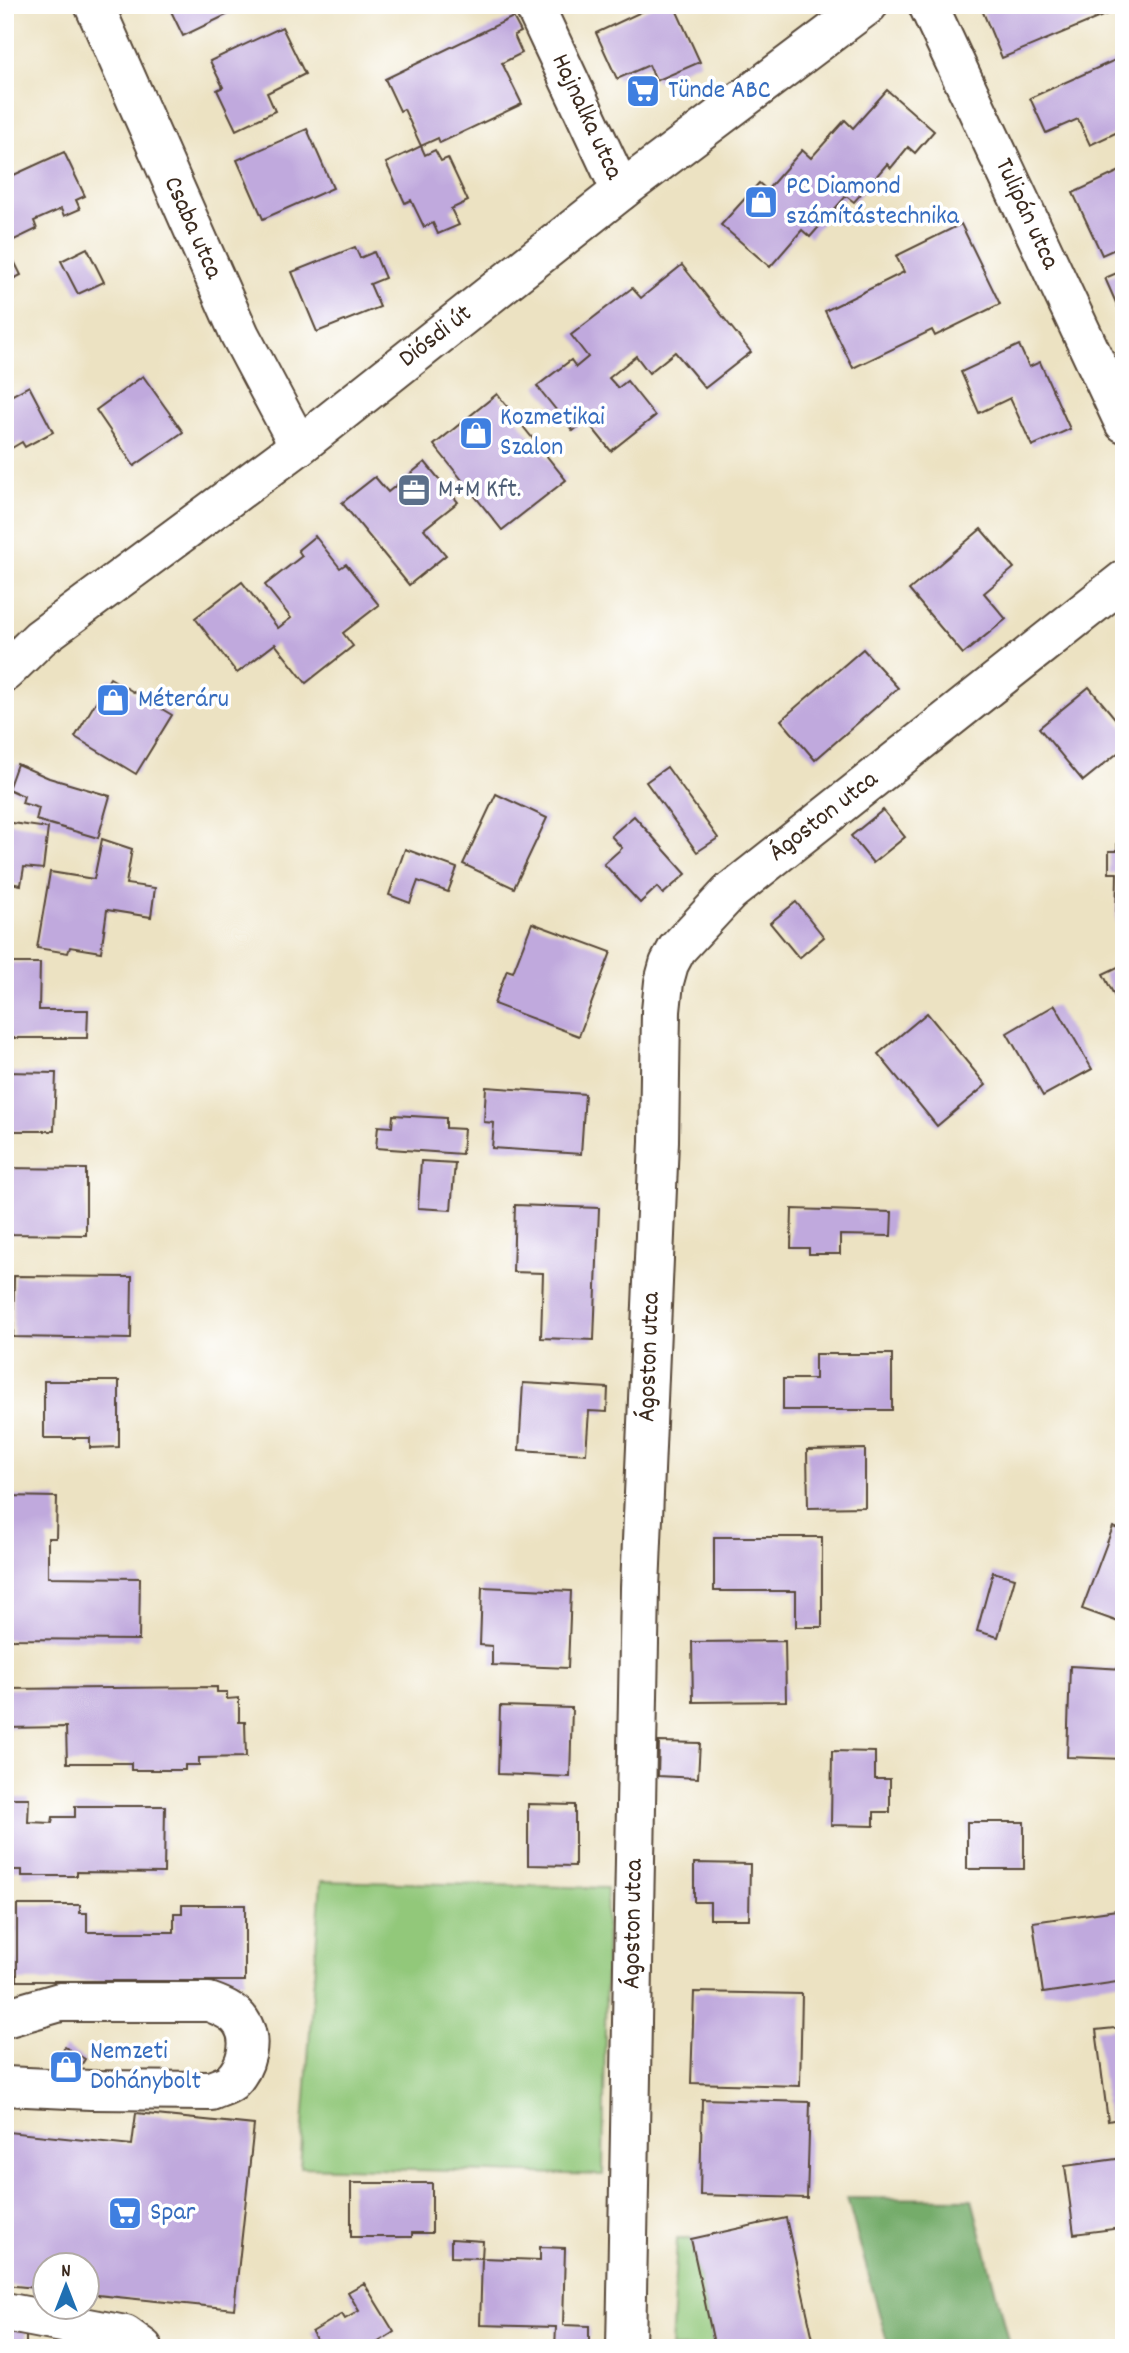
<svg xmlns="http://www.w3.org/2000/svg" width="1129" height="2353" font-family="Dekko,sans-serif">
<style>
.green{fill:#92c87a;stroke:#66794c;stroke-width:2}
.forest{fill:#75ac6a;stroke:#586b44;stroke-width:2}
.building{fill:#c0a9dd}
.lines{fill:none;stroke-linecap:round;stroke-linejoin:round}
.minor-casing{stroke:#564637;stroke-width:42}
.major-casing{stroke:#564637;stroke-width:42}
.minor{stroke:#fff;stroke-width:38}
.major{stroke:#fff;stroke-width:38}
.labels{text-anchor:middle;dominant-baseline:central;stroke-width:7;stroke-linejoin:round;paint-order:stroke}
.shop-label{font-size:26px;fill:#366cbe;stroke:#fff;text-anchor:start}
.street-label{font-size:26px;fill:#3b2a1e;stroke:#fff}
.service-label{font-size:26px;fill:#4e5e75;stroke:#fff;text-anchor:start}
</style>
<rect width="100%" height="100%" fill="#fff"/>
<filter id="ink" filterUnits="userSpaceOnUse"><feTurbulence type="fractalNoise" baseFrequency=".0143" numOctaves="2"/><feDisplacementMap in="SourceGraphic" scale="14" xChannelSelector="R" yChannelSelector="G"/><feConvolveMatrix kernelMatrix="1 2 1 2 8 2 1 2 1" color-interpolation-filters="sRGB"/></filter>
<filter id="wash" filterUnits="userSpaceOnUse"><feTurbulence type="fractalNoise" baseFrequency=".00686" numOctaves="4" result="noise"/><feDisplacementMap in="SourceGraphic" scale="28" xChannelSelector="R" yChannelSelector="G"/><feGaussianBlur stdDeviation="1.57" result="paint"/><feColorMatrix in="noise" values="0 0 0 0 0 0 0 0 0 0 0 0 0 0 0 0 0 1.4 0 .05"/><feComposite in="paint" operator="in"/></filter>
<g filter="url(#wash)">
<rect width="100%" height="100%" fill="#ece2c2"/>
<g class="green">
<polygon points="321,1881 607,1888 603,2175 300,2167"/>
<polygon points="677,2239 691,2239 715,2348 671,2348"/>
</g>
<polygon class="forest" points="847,2198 972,2199 1010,2348 889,2348"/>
<g id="blocks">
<g class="building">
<polygon points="168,5 242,5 243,7 183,36"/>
<polygon points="656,5 674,5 700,62 656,81 649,65 617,79 596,33"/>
<polygon points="980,5 1124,5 1124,7 1002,58"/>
<polygon points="513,17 521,32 514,35 522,53 502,63 522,104 440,143 438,138 421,146 404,109 400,111 385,79"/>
<polygon points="282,27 305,74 267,93 275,111 236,130 217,90 223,87 210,61"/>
<polygon points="1124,56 1124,129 1090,145 1078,119 1046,133 1030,98"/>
<polygon points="887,90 934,131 915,153 908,147 891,168 887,164 854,202 846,196 810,237 802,230 770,267 721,225 759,183 767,190 802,150 811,158 845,120 853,128"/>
<polygon points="307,129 333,188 263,219 237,160"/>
<polygon points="421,146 425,155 435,150 441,161 448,158 468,201 451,209 459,225 438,234 433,223 424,227 411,200 405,203 386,163"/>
<polygon points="64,152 85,196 76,200 80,209 64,216 61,209 34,221 37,229 10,242 5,232 5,179"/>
<polygon points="1124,169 1124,245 1102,255 1073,193"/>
<polygon points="961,224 1000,304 935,336 932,330 853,368 825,311 904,272 896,256"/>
<polygon points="5,243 21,275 5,283"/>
<polygon points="355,247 360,258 374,252 385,278 370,284 380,307 317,332 292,272"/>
<polygon points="87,248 104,282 78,294 61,261"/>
<polygon points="682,265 751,352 705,388 675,352 649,373 636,356 609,378 618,388 627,381 655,416 611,451 586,420 573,431 537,386 571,360 576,367 588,357 571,335 632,288 641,298"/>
<polygon points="1124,270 1124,321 1105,278"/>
<polygon points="1019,345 1029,367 1040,362 1070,429 1032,446 1010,398 979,413 961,372"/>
<polygon points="143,376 183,432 134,466 96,410"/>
<polygon points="29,386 53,432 25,447 22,442 5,452 5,399"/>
<polygon points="497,394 566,480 502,530 434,445"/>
<polygon points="425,462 458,502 424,529 446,555 409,585 342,503 375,477 388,492"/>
<polygon points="981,529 1014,568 984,593 1006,619 963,654 909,590"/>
<polygon points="315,536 340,568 346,564 379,605 343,633 353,646 306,683 275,644 237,673 195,618 242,582 278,628 291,618 265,585 302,556 298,550"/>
<polygon points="863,649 898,688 815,760 781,720"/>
<polygon points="110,678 172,715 136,774 75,737"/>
<polygon points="1089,687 1124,729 1124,748 1083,781 1039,728"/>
<polygon points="17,764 49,778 110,796 98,838 36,820 39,808 22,803 24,796 8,789"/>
<polygon points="667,767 718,838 697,852 646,782"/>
<polygon points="496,794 547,818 514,888 463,864"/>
<polygon points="883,810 905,837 873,863 851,836"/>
<polygon points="634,816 686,874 663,894 657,887 640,903 604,864 622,848 611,836"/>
<polygon points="5,822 48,828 43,869 24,867 21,885 5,882"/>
<polygon points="102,839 132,849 126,884 155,888 151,917 107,910 101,952 70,947 68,953 37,948 50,872 94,879"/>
<polygon points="1117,839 1124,839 1124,923 1116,923 1117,873 1109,873 1109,851 1117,851"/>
<polygon points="405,849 457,868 448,892 418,881 410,903 389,895"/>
<polygon points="796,902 824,937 799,958 770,923"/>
<polygon points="532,923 611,952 579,1036 494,1004 507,970 513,972"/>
<polygon points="5,963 40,963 39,1010 88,1010 87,1038 5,1038"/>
<polygon points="1124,964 1124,1014 1103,974"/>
<polygon points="1055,1005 1092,1069 1043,1096 1007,1033"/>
<polygon points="927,1013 986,1085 937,1126 878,1054"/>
<polygon points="5,1072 56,1073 54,1131 5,1131"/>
<polygon points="486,1087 585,1094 581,1154 492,1148 494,1123 484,1122"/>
<polygon points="393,1115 446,1118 446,1128 464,1129 462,1154 376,1148 378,1126 392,1127"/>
<polygon points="421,1161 455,1163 451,1210 418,1208"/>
<polygon points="5,1168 86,1169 86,1235 5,1234"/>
<polygon points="515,1205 599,1208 594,1340 541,1338 543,1273 513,1272"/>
<polygon points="792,1209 892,1212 891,1236 840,1235 840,1254 809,1254 809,1248 791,1248"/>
<polygon points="14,1276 132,1277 131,1339 13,1337"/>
<polygon points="815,1354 892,1354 892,1410 783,1410 783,1379 815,1379"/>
<polygon points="44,1381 119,1381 119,1447 90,1448 90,1438 44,1438"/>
<polygon points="523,1383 608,1388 607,1412 589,1411 586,1454 519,1450"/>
<polygon points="865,1449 865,1507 808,1508 807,1450"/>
<polygon points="5,1496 57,1497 56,1538 48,1538 48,1577 140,1578 139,1640 5,1639"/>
<polygon points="1113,1527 1124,1531 1124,1624 1082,1609"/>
<polygon points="714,1537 822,1537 822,1627 796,1627 796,1591 714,1591"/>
<polygon points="993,1572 1015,1578 998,1637 977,1631"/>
<polygon points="482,1587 571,1591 568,1668 492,1665 492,1646 480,1645"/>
<polygon points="785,1641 786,1701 693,1702 692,1642"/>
<polygon points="1070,1666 1124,1669 1124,1759 1067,1757"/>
<polygon points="217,1687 217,1692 227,1692 227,1699 239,1698 239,1722 245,1722 246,1757 199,1758 199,1765 185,1765 185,1770 131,1770 131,1763 67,1763 66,1727 5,1728 5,1689"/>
<polygon points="500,1706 572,1708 570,1777 498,1774"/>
<polygon points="659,1742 700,1743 698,1778 658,1776"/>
<polygon points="832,1751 875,1752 875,1779 890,1779 890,1812 874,1812 874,1826 831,1825"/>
<polygon points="5,1798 29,1798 28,1822 52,1823 53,1817 75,1817 75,1806 165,1806 164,1873 77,1872 77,1876 22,1876 22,1870 5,1870"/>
<polygon points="528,1804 575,1805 575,1866 528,1865"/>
<rect x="967" y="1822" width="57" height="47"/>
<polygon points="694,1863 750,1864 749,1919 710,1919 710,1902 694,1902"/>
<polygon points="17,1905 80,1905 80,1913 87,1913 87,1932 174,1932 174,1913 182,1913 182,1905 245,1905 245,1981 17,1981"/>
<polygon points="1124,1909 1124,1981 1043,1993 1033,1922"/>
<polygon points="694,1992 802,1994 800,2086 691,2083"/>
<polygon points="1124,2027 1124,2118 1108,2121 1096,2030"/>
<polygon points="65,2047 85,2059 67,2088 47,2075"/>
<polygon points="702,2099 810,2102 807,2198 700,2195"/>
<polygon points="136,2113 254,2125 234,2309 88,2294 88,2266 46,2266 46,2289 5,2285 5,2161 8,2132 132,2145"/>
<polygon points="1124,2158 1124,2236 1121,2228 1074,2234 1065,2166"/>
<polygon points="351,2183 432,2183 432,2233 412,2233 412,2237 351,2237"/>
<polygon points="786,2218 815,2348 715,2348 691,2239"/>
<polygon points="451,2239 483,2241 482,2258 540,2260 540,2247 565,2248 563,2325 589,2326 589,2348 555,2348 556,2327 480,2325 482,2258 451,2257"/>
<polygon points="364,2283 394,2332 369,2348 321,2348 312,2332 342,2314 345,2319 359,2311 348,2292"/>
<rect x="5" y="2324" width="21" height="24"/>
</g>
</g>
</g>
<g filter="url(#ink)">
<use href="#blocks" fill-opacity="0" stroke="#564637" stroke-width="2"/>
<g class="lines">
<g class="minor-casing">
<g id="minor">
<polyline points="94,5 240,335 299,446"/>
<polyline points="534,5 621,191"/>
<polyline points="928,5 1124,423"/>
<path d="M5 2018 60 2002H209C220 2006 234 2011 241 2022 254 2040 246 2068 231 2082 226 2086 217 2088 211 2091L91 2090 5 2086"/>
<polyline points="5,2312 125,2335 143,2348"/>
<polyline points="626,2348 640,1588 659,1141 661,1011 664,982 669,964 677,949 730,892 1124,580"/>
</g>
</g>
<g class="major-casing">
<polyline id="major" points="5,672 40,638 299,446 621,191 868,5"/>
</g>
<use href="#minor" class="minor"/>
<use href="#major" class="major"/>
</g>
</g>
<defs>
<g id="supermarket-square" transform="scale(1.75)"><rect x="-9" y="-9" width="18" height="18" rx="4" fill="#3f7fe0" stroke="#fff"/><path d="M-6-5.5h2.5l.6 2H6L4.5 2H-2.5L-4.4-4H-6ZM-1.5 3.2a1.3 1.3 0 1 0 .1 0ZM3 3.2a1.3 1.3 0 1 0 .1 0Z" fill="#fff"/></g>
<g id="shop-square" transform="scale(1.75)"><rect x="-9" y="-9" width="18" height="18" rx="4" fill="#3f7fe0" stroke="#fff"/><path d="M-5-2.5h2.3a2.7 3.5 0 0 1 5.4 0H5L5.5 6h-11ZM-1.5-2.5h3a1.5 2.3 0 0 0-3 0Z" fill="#fff"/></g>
<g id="office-square" transform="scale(1.75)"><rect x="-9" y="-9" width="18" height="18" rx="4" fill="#5c6f8a" stroke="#fff"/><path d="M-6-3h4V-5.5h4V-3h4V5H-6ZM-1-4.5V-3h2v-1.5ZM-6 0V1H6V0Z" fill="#fff"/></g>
</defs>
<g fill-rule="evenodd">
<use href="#supermarket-square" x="643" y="91"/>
<use href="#shop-square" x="761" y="202"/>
<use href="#shop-square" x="476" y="433"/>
<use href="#office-square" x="414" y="490"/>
<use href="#shop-square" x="113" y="700"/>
<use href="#shop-square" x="66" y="2067"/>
<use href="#supermarket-square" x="125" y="2213"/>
</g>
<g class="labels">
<g class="shop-label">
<text x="668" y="91">Tünde ABC</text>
<text x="786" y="187">PC Diamond<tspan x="786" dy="30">számítástechnika</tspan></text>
<text x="500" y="418">Kozmetikai<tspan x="500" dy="30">Szalon</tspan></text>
<text x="138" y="700">Méteráru</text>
<text x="90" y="2052">Nemzeti<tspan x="90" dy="30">Dohánybolt</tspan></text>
<text x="150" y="2213">Spar</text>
</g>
<g class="street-label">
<text transform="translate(586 117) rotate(65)">Hajnalka utca</text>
<text transform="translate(1026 214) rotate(65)">Tulipán utca</text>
<text transform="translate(192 228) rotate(66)">Csaba utca</text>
<text transform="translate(436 337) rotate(-38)">Diósdi út</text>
<text transform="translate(824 817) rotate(-38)">Ágoston utca</text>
<text transform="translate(650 1357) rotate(-88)">Ágoston utca</text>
<text transform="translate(634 1924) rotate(-89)">Ágoston utca</text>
</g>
<g class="service-label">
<text x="438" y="490">M+M Kft.</text>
</g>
</g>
<rect width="1129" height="2353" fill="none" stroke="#fff" stroke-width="28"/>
<g transform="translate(66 2286)"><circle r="33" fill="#ffffff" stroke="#b1aaa5" stroke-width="2"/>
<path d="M0-5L12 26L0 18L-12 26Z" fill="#1f6fb2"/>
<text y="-10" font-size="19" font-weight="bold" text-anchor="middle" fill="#3b2a1e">N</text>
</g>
</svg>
